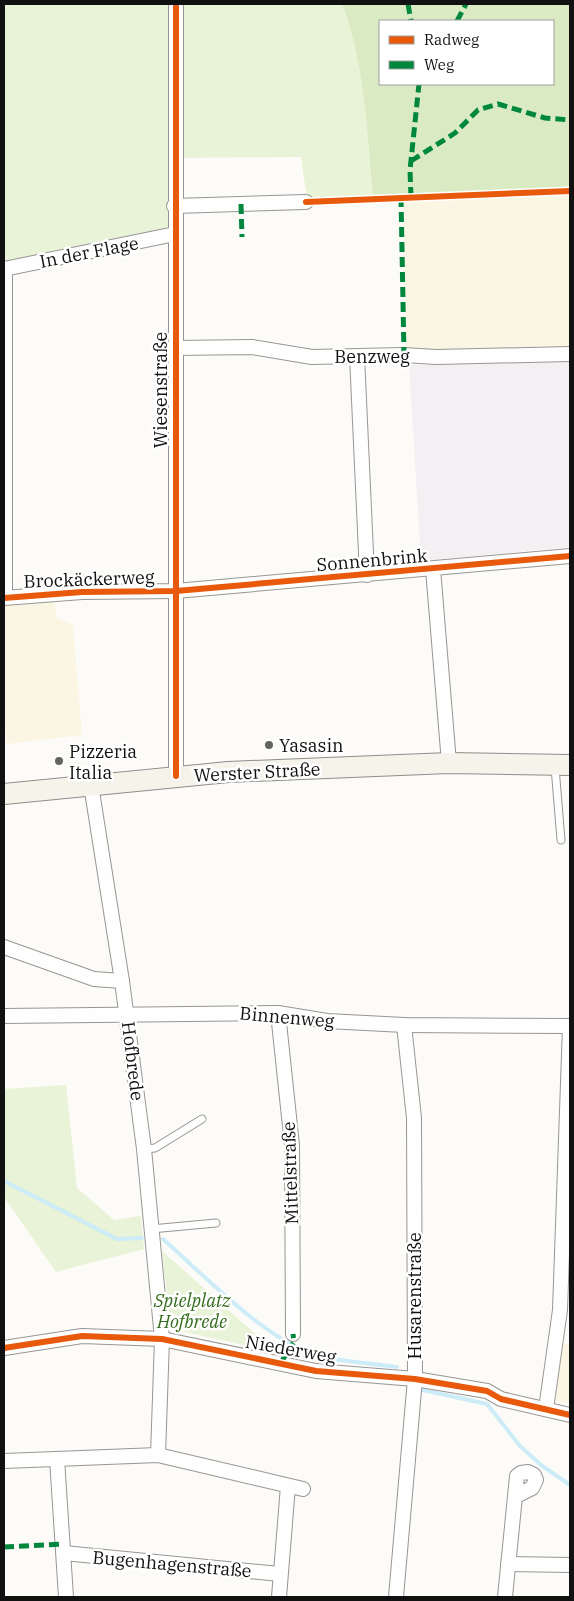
<svg xmlns="http://www.w3.org/2000/svg" width="574" height="1601" font-family="'IBM Plex Serif',serif">
<style>
.industrial{fill:#f4eff3}
.farmland{fill:#faf6e3}
.green{fill:#e9f3d7}
.forest{fill:#daebc4;fill-rule:evenodd}
.lines{fill:none;stroke-linecap:round;stroke-linejoin:round}
.stream{stroke:#ccecf8;stroke-width:4}
.service-casing{stroke:#979695;stroke-width:9}
.minor-casing{stroke:#979695;stroke-width:16}
.secondary-casing{stroke:#8e8d8b;stroke-width:22}
.service{stroke:#fffefe;stroke-width:7}
.minor{stroke:#fffefe;stroke-width:14}
.secondary{stroke:#f6f3eb;stroke-width:20}
.quiet{stroke:#00873e;stroke-width:5;stroke-dasharray:10 5;stroke-linecap:butt}
.cycleway-casing{stroke:#fff;stroke-width:9}
.cycleway{stroke:#e8590c;stroke-width:6}
.poi-dot{fill:#646362;stroke:#fff;stroke-width:2}
.labels{text-anchor:middle;dominant-baseline:central;stroke-width:5;stroke-linejoin:round;paint-order:stroke}
.street-label{font-size:18px;fill:#111;stroke:#fff}
.poi-label{font-size:18px;fill:#111;stroke:#fff;text-anchor:start}
.park-label{font-size:18px;font-style:italic;fill:#346d1d;stroke:#fff}
</style>
<rect width="100%" height="100%" fill="#fdfbf7"/>
<polygon class="industrial" points="570,360 570,547 421,561 409,365"/>
<g class="farmland">
<polygon points="570,194 570,348 406,354 403,199"/>
<polygon points="53,595 57,618 73,625 82,735 7,744 4,719 4,599"/>
<polygon points="563,1344 570,1344 570,1404 553,1400"/>
</g>
<g class="green">
<path d="M4 4H342C365 64 367 133 373 197L307 199 301 157 173 158 174 233 4 267Z"/>
<polygon points="66,1085 77,1188 114,1220 141,1216 144,1249 56,1272 4,1197 4,1089"/>
<polygon points="162,1251 276,1352 180,1331 170,1321"/>
</g>
<path class="forest" d="M342 4H570V190L373 197C367 133 365 64 342 4ZM380 21H553V84H380Z"/>
<g class="lines">
<g class="stream">
<polyline points="4,1181 117,1239 142,1238"/>
<path d="M163 1239C209 1280 258 1332 315 1357L397 1367"/>
<polyline points="423,1390 487,1404 520,1446 541,1465 570,1485"/>
</g>
<g class="service-casing">
<g id="service">
<polyline points="555,767 561,840"/>
<polyline points="144,1149 155,1148 202,1119"/>
<polyline points="151,1229 216,1223"/>
</g>
</g>
<g class="minor-casing">
<g id="minor">
<polyline points="176,4 176,776"/>
<polyline points="174,206 306,202"/>
<polyline points="4,269 175,234"/>
<polyline points="175,348 252,347 312,357 404,355 436,357 570,354"/>
<polyline points="357,356 367,575"/>
<polyline points="433,569 449,763"/>
<polyline points="5,597 5,269"/>
<polyline points="4,598 82,592 176,591 570,556"/>
<polyline points="91,785 122,981 144,1149 162,1339 158,1455"/>
<polyline points="4,947 94,979 122,981"/>
<polyline points="278,1013 292,1145 293,1334"/>
<polyline points="4,1016 278,1013 327,1021 404,1025 570,1026"/>
<polyline points="4,1348 82,1336 162,1339 316,1371 415,1379 487,1391 501,1399 570,1415"/>
<polyline points="546,1409 560,1310 570,1026"/>
<polyline points="57,1459 66,1597"/>
<polyline points="4,1461 158,1455 303,1489"/>
<polyline points="64,1553 280,1574"/>
<polyline points="508,1564 570,1565"/>
<polyline points="279,1597 288,1486"/>
<polyline points="396,1597 415,1379 414,1118 404,1025"/>
<polyline points="505,1597 517,1476 521,1473 528,1472 534,1475 536,1480 532,1488 516,1496"/>
</g>
</g>
<g class="secondary-casing">
<polyline id="secondary" points="4,794 228,772 449,763 570,765"/>
</g>
<use href="#service" class="service"/>
<use href="#minor" class="minor"/>
<use href="#secondary" class="secondary"/>
<g class="quiet">
<polyline points="408,4 411,21"/>
<polyline points="457,21 466,4"/>
<polyline points="411,161 455,133 478,110 498,104 545,118 570,120"/>
<polyline points="401,197 404,355"/>
<polyline points="411,197 410,170 419,84"/>
<polyline points="241,204 242,237"/>
<polyline points="280,1364 294,1342 293,1334"/>
<polyline points="4,1547 63,1544"/>
</g>
<g class="cycleway-casing">
<g id="cycleway">
<polyline points="176,4 176,776"/>
<polyline points="306,202 570,191"/>
<polyline points="4,598 82,592 176,591 570,556"/>
<polyline points="4,1348 82,1336 162,1339 316,1371 415,1379 487,1391 501,1399 570,1415"/>
</g>
</g>
<use href="#cycleway" class="cycleway"/>
</g>
<g class="poi-dot">
<circle cx="269" cy="745" r="5"/>
<circle cx="59" cy="761" r="5"/>
</g>
<g class="labels">
<g class="street-label">
<text transform="translate(89 252) rotate(-11)">In der Flage</text>
<text x="372" y="356">Benzweg</text>
<text transform="translate(160 390) rotate(-90)">Wiesenstraße</text>
<text transform="translate(372 560) rotate(-5)">Sonnenbrink</text>
<text transform="translate(89 579) rotate(-2)">Brockäckerweg</text>
<text transform="translate(257 772) rotate(-3)">Werster Straße</text>
<text transform="translate(287 1017) rotate(5)">Binnenweg</text>
<text transform="translate(133 1061) rotate(83)">Hofbrede</text>
<text transform="translate(290 1173) rotate(-92)">Mittelstraße</text>
<text transform="translate(414 1296) rotate(-90)">Husarenstraße</text>
<text transform="translate(291 1349) rotate(10)">Niederweg</text>
<text transform="translate(172 1564) rotate(5)">Bugenhagenstraße</text>
</g>
<g class="poi-label">
<text x="279" y="745">Yasasin</text>
<text x="69" y="751">Pizzeria<tspan x="69" dy="21">Italia</tspan></text>
</g>
<g class="park-label">
<text x="192" y="1300">Spielplatz<tspan x="192" dy="21">Hofbrede</tspan></text>
</g>
</g>
<rect width="574" height="1601" fill="none" stroke="#111111" stroke-width="10"/>
<rect x="379" y="20" width="175" height="65" fill="#ffffff" stroke="#a0a0a0"/>
<rect x="389" y="36" width="25" height="8" fill="#e8590c" stroke="#a0a0a0"/>
<text x="424" y="45" font-size="15" fill="#111111">Radweg</text>
<rect x="389" y="61" width="25" height="8" fill="#00873e" stroke="#a0a0a0"/>
<text x="424" y="70" font-size="15" fill="#111111">Weg</text>
</svg>
